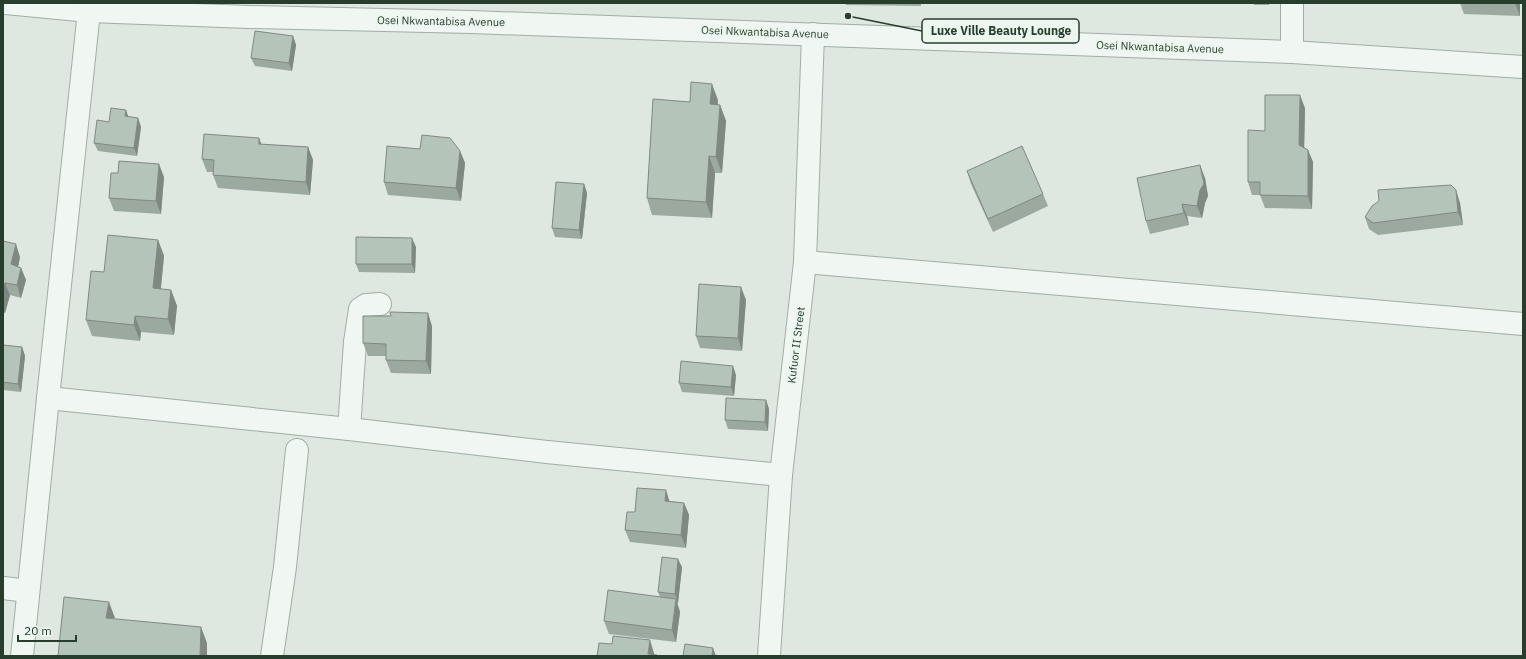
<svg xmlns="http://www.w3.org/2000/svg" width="1526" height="659" font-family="'IBM Plex Sans',sans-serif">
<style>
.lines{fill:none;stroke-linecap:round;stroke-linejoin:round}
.minor-casing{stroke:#a0aea3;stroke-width:24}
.minor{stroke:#f0f6f2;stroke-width:22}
.wall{fill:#9ca99f}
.shaded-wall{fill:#7f8982}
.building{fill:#b5c4b9;stroke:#7f8982}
.labels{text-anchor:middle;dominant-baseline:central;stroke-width:4;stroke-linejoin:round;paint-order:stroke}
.street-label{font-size:11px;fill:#273e2d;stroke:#edf5ef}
.leader{fill:none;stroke:#273e2d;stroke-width:1.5}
.callout-dot{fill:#273e2d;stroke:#edf5ef;stroke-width:1.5}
.callout{fill:#edf5ef;stroke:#273e2d;stroke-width:1.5}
.callout-label{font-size:12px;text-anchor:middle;font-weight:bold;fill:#273e2d}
</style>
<rect width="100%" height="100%" fill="#dee7e0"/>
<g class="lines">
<g class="minor-casing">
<g id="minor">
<polyline points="6,3 89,11 249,17 471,22 1292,52 1523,67"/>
<polyline points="1292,3 1292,52"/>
<polyline points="805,262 1523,324"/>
<polyline points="48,398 349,429 547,452 781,475"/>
<polyline points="349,429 355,342 360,309 366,305 380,304"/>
<polyline points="3,588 28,591"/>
<polyline points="22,656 48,398 89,11"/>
<polyline points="272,656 285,567 297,450"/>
<polyline points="769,656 781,475 805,262 813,34"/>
</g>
</g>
<use href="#minor" class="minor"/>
</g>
<g class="wall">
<polygon points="845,3 921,3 921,6 846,5"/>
<rect x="1254" y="3" width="15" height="2"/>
<polygon points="1460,3 1520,3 1520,16 1464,14"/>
<polygon points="293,36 296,45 292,71 255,66 251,58"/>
<polygon points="718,100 718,105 720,105 726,121 722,173 715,173 712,218 652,215 647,198 690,102"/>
<polygon points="1305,108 1304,147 1308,150 1313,162 1312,209 1265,208 1260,195 1252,195 1248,182 1265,131"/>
<polygon points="126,110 128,117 138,118 141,127 137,156 98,151 94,143 109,122"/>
<polygon points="259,138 261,144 308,147 313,160 310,195 218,188 213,175 213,172 207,172 202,159"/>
<polygon points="420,149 460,151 465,163 461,201 388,195 384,182"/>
<polygon points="967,171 1043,194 1048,206 993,232 971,184"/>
<polygon points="164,177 161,214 114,211 109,198"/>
<polygon points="1205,178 1208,196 1205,203 1202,218 1187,216 1189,225 1150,234 1146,221"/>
<polygon points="584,184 587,193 582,239 555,237 552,228"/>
<polygon points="1460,203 1463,225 1378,235 1369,229 1365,217"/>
<polygon points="158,240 164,256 161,289 171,290 177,306 174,335 141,332 140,341 92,336 86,320"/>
<polygon points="3,241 20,257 18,267 21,268 26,280 21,298 10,295 5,313 3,313"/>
<polygon points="416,247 415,273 359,272 356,264"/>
<polygon points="746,300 742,351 700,348 696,336"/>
<polygon points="391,316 432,326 431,374 391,373 386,360 386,356 368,356 363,343"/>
<polygon points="3,345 22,347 25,356 21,392 3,390"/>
<polygon points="736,375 734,396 682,392 679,383"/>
<polygon points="766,400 769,409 768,431 728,429 725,420"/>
<polygon points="670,501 684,503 689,515 686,548 630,542 625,530 635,512"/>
<polygon points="682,567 678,603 677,603 680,612 676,642 609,634 604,621 660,597 658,592"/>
</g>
<g class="shaded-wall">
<polygon points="1515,3 1520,3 1520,16"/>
<polygon points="293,36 296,45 292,71 289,63"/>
<polygon points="712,84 718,100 716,120 710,104"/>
<polygon points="1300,95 1305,108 1304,157 1299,145"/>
<polygon points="720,105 726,121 722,173 716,157"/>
<polygon points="126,110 129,119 125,116"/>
<polygon points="138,118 141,127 137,156 134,148"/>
<polygon points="259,138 264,151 259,144"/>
<polygon points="308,147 313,160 310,195 306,182"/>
<polygon points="1308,150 1313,162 1312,209 1308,196"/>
<polygon points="460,151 465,163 461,201 456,188"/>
<polygon points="709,156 715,173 712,218 706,202"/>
<polygon points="159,164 164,177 161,214 156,201"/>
<polygon points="1200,165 1205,178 1208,196 1205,203 1202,218 1197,206"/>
<polygon points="584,184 587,193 582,239 579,230"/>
<polygon points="1456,190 1460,203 1463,225 1458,212"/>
<polygon points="1182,204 1187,216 1189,225 1184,213"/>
<polygon points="412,238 416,247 415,273 412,264"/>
<polygon points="158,240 164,256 159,304 153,288"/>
<polygon points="16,244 20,257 16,277 11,264"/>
<polygon points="21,268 26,280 21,298 17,285"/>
<polygon points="5,283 10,295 5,313 3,309 3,290"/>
<polygon points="741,287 746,300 742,351 738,338"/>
<polygon points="171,290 177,306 174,335 168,319"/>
<polygon points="428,313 432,326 431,374 426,361"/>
<polygon points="135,316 141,332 140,341 134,325"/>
<polygon points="22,347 25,356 21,392 18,384"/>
<polygon points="733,366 736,375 734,396 731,387"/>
<polygon points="766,400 769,409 768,431 765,422"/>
<polygon points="666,490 670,503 665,501"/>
<polygon points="684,503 689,515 686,548 681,535"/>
<polygon points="678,559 682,567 678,603 675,594"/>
<polygon points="676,599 680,612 676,642 672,630"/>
<polygon points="109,602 115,618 106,618"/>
<polygon points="201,627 207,643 207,656 200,656"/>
<polygon points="650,640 654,653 654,656 648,654"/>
<polygon points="713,648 716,656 712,655"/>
</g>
<g class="building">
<polygon points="255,31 293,36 289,63 251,58"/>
<polygon points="691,82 712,84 710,104 720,105 716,157 709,156 706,202 647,198 653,99 690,102"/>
<polygon points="1265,95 1300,95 1299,145 1308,150 1308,196 1260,195 1260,182 1248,182 1248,130 1265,131"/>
<polygon points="111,108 126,110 125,116 138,118 134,148 94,143 97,120 109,122"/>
<polygon points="204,134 259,138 259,144 308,147 306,182 213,175 214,160 202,159"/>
<polygon points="422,135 450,138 460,151 456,188 384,182 387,146 420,149"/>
<polygon points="1022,146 1043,194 988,219 967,171"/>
<polygon points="119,161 159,164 156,201 109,198 111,173 118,173"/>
<polygon points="1200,165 1204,184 1200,190 1197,206 1182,204 1184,213 1146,221 1137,178"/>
<polygon points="556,182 584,184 579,230 552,228"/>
<polygon points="1451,185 1456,190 1458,212 1373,223 1365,217 1372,206 1379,201 1378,190"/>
<polygon points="108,235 158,240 153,288 171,290 168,319 135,316 134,325 86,320 91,271 104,272"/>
<polygon points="356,237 412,238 412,264 356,264"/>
<polygon points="3,241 16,244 11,264 21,268 17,285 5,283 3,290"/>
<polygon points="699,284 741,287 738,338 696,336"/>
<polygon points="390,312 428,313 426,361 386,360 386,344 363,343 363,316 391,316"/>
<polygon points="3,345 22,347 18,384 3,382"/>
<polygon points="681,361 733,366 731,387 679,383"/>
<polygon points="726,398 766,400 765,422 725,420"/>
<polygon points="637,488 666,490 665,501 684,503 681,535 625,530 627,512 635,512"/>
<polygon points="662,557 678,559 675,594 658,592"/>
<polygon points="608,590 676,599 672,630 604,621"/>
<polygon points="64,597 109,602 106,618 201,627 200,656 58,656"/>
<polygon points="613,636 650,640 648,654 657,655 657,656 597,656 599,643 612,644"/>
<polygon points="685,644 713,648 712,655 722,656 683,656"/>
</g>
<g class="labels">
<g class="street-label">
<text transform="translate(441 21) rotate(1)">Osei Nkwantabisa Avenue</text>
<text transform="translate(765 32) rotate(2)">Osei Nkwantabisa Avenue</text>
<text transform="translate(1160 47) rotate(2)">Osei Nkwantabisa Avenue</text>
<text transform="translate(796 345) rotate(-83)">Kufuor II Street</text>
</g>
</g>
<path class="leader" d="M848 16L922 31"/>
<circle class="callout-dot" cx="848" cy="16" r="4"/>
<rect class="callout" x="922" y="19" width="157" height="24" rx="4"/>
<g class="callout-label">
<text x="1001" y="35">Luxe Ville Beauty Lounge</text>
</g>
<rect width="1526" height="659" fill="none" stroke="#273e2d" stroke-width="8"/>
<path d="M18 635v6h58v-6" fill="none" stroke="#273e2d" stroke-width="2"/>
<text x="24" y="635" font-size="12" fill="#273e2d" stroke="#edf5ef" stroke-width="3" paint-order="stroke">20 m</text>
</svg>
